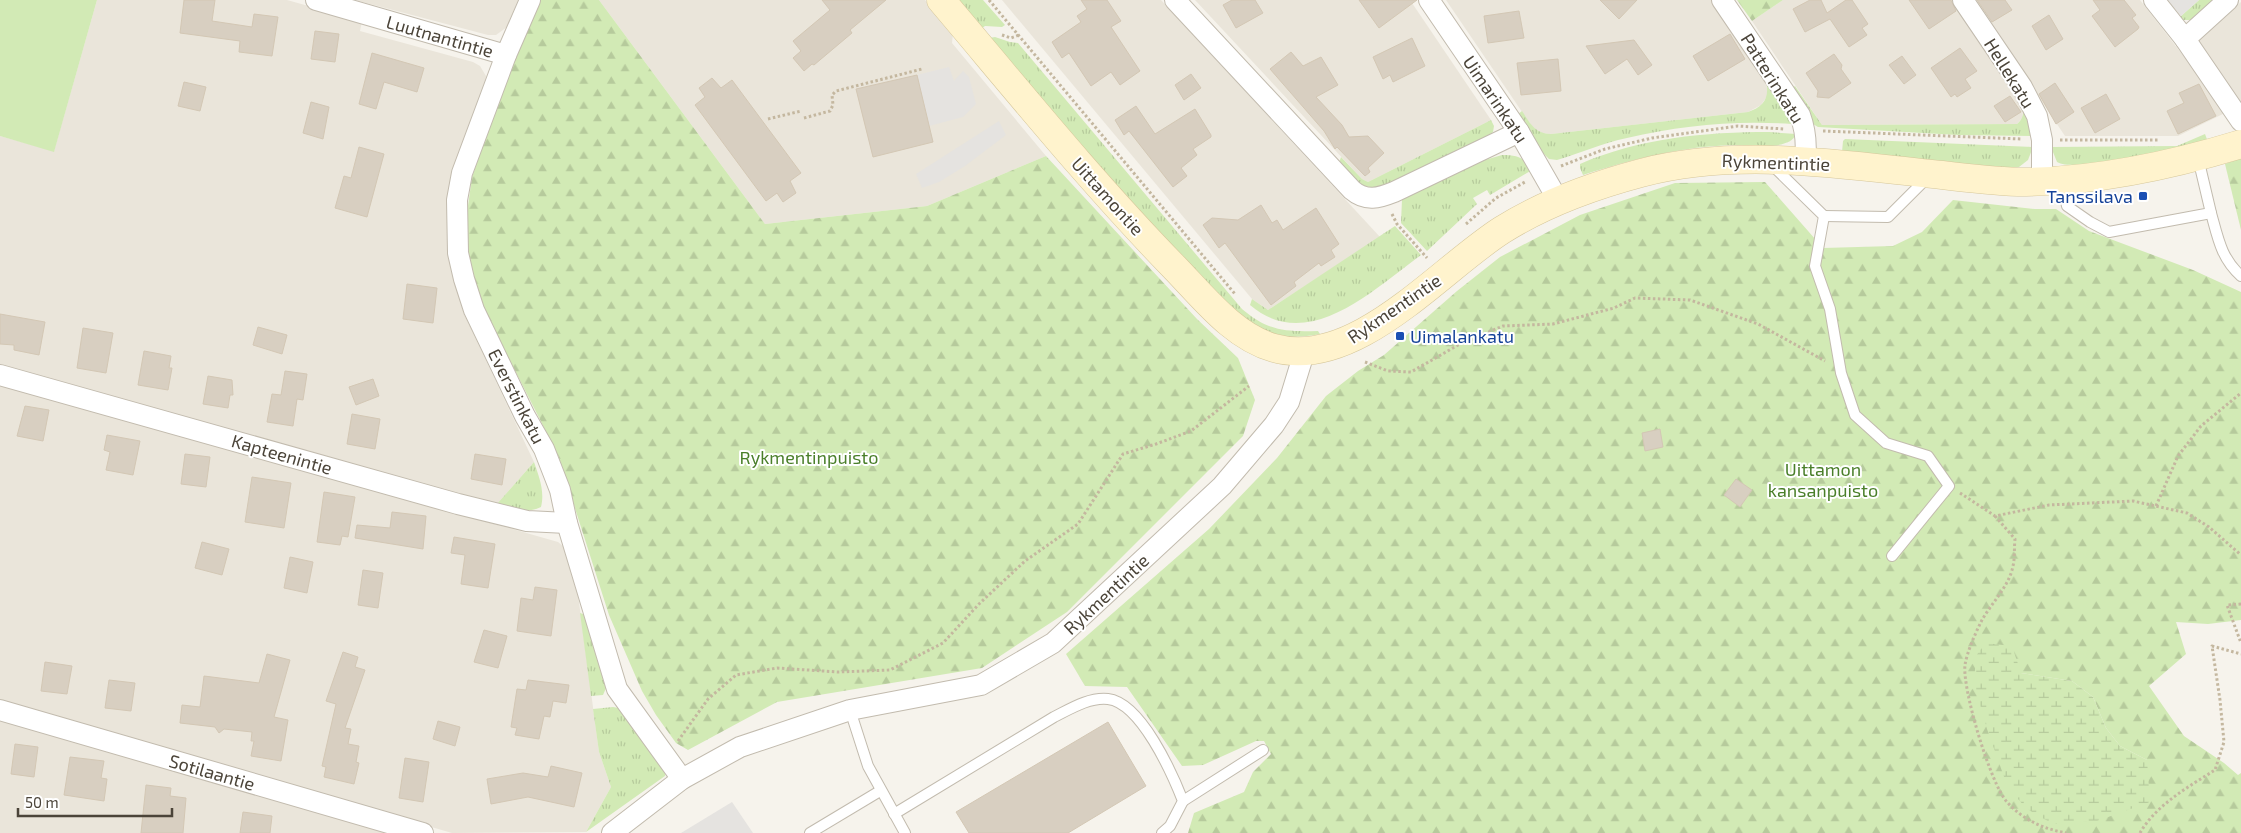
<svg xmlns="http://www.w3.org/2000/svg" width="2241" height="833" font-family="'Exo 2',sans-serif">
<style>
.residential{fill:#eae5da}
.grass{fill:url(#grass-tufts)}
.forest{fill:url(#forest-firs);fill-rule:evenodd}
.wetland{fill:url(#wetland-marsh)}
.park{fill:#d2eab5}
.parking{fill:#e5e3e0}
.building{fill:#d8cfc1;stroke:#d3c7b4}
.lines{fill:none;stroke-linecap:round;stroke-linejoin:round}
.lane-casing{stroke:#c2bbae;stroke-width:12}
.street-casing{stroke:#c2bbae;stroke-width:22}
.secondary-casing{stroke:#d6c79b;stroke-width:29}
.path{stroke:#c4b79f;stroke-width:3;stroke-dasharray:2.5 2.5;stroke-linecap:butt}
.lane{stroke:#fff;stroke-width:10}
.street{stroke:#fff;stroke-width:20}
.secondary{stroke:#fff3cd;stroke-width:28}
.transit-dot{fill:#1a4fb4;stroke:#fff;stroke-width:2}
.labels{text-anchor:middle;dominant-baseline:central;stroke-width:4;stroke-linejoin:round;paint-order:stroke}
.street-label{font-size:18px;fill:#4b4439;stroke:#fff}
.transit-label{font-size:18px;fill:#164399;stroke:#fff;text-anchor:end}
.park-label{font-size:18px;fill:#4a7f2a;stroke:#fff}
</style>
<defs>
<pattern id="grass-tufts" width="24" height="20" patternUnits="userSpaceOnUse" patternTransform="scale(1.25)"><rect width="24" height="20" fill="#d2eab5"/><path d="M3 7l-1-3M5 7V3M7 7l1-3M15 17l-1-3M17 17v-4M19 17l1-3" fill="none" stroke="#b6ca9c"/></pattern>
<pattern id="forest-firs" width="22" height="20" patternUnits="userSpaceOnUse" patternTransform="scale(1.25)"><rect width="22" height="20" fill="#d2eab5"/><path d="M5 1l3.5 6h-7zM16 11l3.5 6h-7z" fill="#b6ca9c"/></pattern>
<pattern id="wetland-marsh" width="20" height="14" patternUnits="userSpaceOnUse" patternTransform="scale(1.25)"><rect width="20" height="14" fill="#d2eab5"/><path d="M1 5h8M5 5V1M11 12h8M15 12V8" fill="none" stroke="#b6ca9c"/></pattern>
</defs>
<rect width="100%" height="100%" fill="#f6f3ec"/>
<g class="residential">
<polygon points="97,0 287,0 362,21 360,31 473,62 480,66 486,76 485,86 451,264 464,314 534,462 496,505 0,365 0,136 54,151"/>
<polygon points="355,0 518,0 507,27 496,35 488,35"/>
<polygon points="599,0 925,0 953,33 952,43 1046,156 927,206 765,224"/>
<polygon points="1002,0 1161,0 1380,237 1268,310 1252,299"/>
<polygon points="1195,0 1410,0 1491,120 1368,182 1362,179"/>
<polygon points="1446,0 1711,0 1766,82 1768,95 1761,105 1748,112 1551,134 1539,133 1531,125"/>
<polygon points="1783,0 1951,0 2022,106 2023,117 2017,124 2012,124 1822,125 1752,21"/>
<polygon points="1973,0 2140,0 2227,112 2178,136 2065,136"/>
<polygon points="2241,2 2241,103 2195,43"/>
<polygon points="0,384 558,542 564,547 574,565 599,752 611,787 586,832 452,833 0,701"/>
<polygon points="0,719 390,833 0,833"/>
</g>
<g class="grass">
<polygon points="957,0 983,0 1005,25 1002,27 985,26 981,29"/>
<polygon points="2199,0 2216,0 2193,20 2181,20 2181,16"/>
<path d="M995 37 1010 42 1018 43 1242 309C1268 331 1285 332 1318 331L1320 334C1283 341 1264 335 1235 310L1151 227 989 38Z"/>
<path d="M1766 82 1792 124C1736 120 1682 125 1627 138 1603 143 1581 153 1557 160L1549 159 1543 153 1517 115 1522 111C1530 123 1535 134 1551 134L1748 112C1763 107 1770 98 1766 82Z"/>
<path d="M1795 86 1822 125 2017 124C2030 113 2020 102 2013 91 2028 98 2030 122 2032 136L1958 135 1818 127 1813 124 1792 91 1791 89Z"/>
<path d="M1491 120 1494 126 1493 132 1486 138 1385 186C1359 191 1356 180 1339 163L1341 157 1362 179 1368 182Z"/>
<path d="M1769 132 1796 134C1790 151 1751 145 1736 145 1683 146 1632 159 1583 175L1580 168V164C1639 138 1706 132 1769 132Z"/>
<path d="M2205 134 2208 142C2180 148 2079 174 2057 162L2051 147 2177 146Z"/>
<polygon points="1845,139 2033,147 2028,160 2019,167 1980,167 1842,152 1843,141"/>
<path d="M1502 155C1517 155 1524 157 1532 170L1490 195 1487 190 1473 198 1477 204 1427 251 1401 223 1402 199 1478 162Z"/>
<path d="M1395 226 1421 255C1374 289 1308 355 1250 305L1252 299 1268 310Z"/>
<path d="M534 462C539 477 545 491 541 507 528 514 510 508 496 505Z"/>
<polygon points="580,613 589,616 607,686 603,695 591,696"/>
<polygon points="613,707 624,709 665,771 665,776 586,832 611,787 599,752 593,709"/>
</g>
<g class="forest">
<polygon points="540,0 599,0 765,224 927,206 1046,156 1197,319 1238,358 1255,400 1243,436 1067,612 982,668 777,702 688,750 676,743 656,715 642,691 609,615 558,455 477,296 470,272 468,246 467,213 472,177 503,88"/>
<polygon points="1737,0 1783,0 1752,21"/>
<polygon points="2241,158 2241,230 2225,164"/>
<path d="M1765 182 1823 248 1893 246 1922 232 1953 200 2035 209H2056L2089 231 2193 270 2241 292V620L2208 624 2176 622 2186 654 2149 686 2184 736 2224 763 2238 775 2241 773V833H1188L1194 813 1244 792 1253 772 1271 754 1264 741H1256L1203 765 1182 766 1127 687 1085 686 1066 654 1209 529 1277 458 1326 396 1358 371 1384 355 1457 291 1500 257 1580 215 1675 183ZM2021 673 2072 681 2093 697 2106 728 2120 746 2147 760 2008 788Z"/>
</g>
<polygon class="wetland" points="1985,643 2012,646 2021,673 2072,681 2093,697 2106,728 2120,746 2147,760 2150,802 2097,821 2053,824 2027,809 2008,788 1987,729 1974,683 1976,656"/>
<polygon class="park" points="0,0 97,0 54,152 0,136"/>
<g class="parking">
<polygon points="2167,0 2199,0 2181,16"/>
<polygon points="949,67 954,81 963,71 969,77 976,104 963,117 929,126 917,75"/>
<polygon points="999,121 1006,135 965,166 939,182 922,188 916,174"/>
<polygon points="732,802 753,833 681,833"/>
</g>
<g class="building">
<polygon points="184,0 215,0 212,21 252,27 254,14 278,17 272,56 239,52 240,41 180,33"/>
<polygon points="822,0 886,0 850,30 852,33 814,65 812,64 804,71 793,58 801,51 793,41 830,10"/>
<polygon points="1081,0 1107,0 1121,21 1111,27 1140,71 1120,85 1111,72 1091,86 1069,53 1062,58 1052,42 1081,22 1077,16 1087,9"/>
<polygon points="1232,0 1255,0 1263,13 1236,28 1223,5"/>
<polygon points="1359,0 1417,0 1379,28"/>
<polygon points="1600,0 1637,0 1619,19"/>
<polygon points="1810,0 1821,0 1827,13 1846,0 1852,0 1868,24 1862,28 1867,35 1849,47 1830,19 1805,32 1793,9"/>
<polygon points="1909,0 1951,0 1956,11 1929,29"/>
<polygon points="1977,0 2005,0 2012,10 1992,22"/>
<polygon points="2093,0 2124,0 2136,15 2132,18 2139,27 2138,29 2115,47 2092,16 2100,10"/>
<polygon points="1519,11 1524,38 1488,43 1484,16"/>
<polygon points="2049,15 2063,39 2046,50 2032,26"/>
<polygon points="315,31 339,34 335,62 311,59"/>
<polygon points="1730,34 1745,59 1708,81 1693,56"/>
<polygon points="1412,38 1425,66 1393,82 1390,75 1383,79 1373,57"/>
<polygon points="1634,40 1652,65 1638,75 1627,59 1605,74 1586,46"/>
<polygon points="1960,48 1977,71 1965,79 1971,88 1957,97 1955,94 1951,97 1931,68"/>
<polygon points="1291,52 1303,66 1321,57 1338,85 1316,97 1342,125 1349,137 1368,136 1384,153 1368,168 1370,172 1365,176 1337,147 1335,149 1324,131 1270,69"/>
<polygon points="372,53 424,68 417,92 384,82 376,109 359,104"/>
<polygon points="1834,54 1842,65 1841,69 1851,83 1829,98 1817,97 1818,91 1806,73"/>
<polygon points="1902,56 1916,75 1904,84 1889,65"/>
<polygon points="1558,59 1561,91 1521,95 1517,63"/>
<polygon points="1191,74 1201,88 1184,100 1175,85"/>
<polygon points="917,75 933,142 873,157 856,89"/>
<polygon points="712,78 721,88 732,80 801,173 790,181 796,193 783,202 777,193 766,201 695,105 705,97 699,88"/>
<polygon points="184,82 206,87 200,111 178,106"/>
<polygon points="2055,83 2074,112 2056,124 2039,94"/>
<polygon points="2199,84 2216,116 2178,134 2167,111 2184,103 2179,93"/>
<polygon points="2106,94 2120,119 2095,133 2081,108"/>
<polygon points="2010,96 2021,112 2005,122 1994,106"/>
<polygon points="311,102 329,107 323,139 303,133"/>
<polygon points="1136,106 1155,134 1195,109 1211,135 1211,137 1193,149 1197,155 1181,168 1187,176 1173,187 1129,131 1124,135 1115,120"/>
<polygon points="359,147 384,154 367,217 335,208 344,176 351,178"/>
<polygon points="1261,205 1272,223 1277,220 1283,230 1316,208 1339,244 1331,250 1335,257 1321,266 1319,263 1294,282 1296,286 1271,305 1225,243 1219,248 1203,225 1212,218 1238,220"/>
<polygon points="407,284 437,288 433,323 403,319"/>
<polygon points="0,314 45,322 39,355 14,350 14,345 0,344"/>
<polygon points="258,327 287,335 282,354 253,345"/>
<polygon points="83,328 113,333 106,373 77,368"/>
<polygon points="144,351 171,356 169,368 172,368 168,390 138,385"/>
<polygon points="285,371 307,374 303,400 297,399 293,426 267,422 272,394 281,395"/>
<polygon points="208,376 232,380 233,395 230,395 228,408 203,404"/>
<polygon points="373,379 379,396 356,405 349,387"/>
<polygon points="25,406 49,410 43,441 17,436"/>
<polygon points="352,414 380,419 375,449 347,444"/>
<polygon points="1660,429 1663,447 1645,451 1642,433"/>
<polygon points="107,435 140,441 133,475 106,470 110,452 104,450"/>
<polygon points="185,454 210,457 206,487 181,484"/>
<polygon points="475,454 506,459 502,485 471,479"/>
<polygon points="252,477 291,483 284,528 245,522"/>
<polygon points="1736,479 1752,490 1740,507 1724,495"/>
<polygon points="324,492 355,497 348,537 342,536 340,545 317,542"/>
<polygon points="392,512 426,516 423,549 355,538 357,525 390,528"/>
<polygon points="454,537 495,544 488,588 461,584 465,555 451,553"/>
<polygon points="202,542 229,549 222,575 195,568"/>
<polygon points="290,557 313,562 307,593 284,588"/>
<polygon points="363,570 383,573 378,608 358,605"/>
<polygon points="535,587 557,590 551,636 517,631 521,598 533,600"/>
<polygon points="484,630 507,636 498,668 474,662"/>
<polygon points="343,652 358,657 355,667 365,670 345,728 351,729 348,744 359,746 356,762 359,763 354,784 324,777 326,767 322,766 336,704 326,701"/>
<polygon points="267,654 290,660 274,717 288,720 281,761 251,756 254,741 251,741 252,732 224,729 219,733 215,727 180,723 182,705 200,707 204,676 259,683"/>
<polygon points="45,662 72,666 67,694 41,691"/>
<polygon points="109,680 135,683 131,711 105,708"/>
<polygon points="528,680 569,685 566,703 553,701 550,717 544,716 539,739 515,735 517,728 511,727 517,689 526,690"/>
<polygon points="438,721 460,727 455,746 433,739"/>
<polygon points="1108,722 1146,786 1068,833 969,833 956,812"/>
<polygon points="15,744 38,747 34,777 11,774"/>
<polygon points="70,757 104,761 101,778 107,779 104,801 64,795"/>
<polygon points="405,758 429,762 423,802 399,798"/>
<polygon points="551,766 582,773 574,807 528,797 491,804 487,779 523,773 548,777"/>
<polygon points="146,785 171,788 170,796 186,798 183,833 141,833"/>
<polygon points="243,812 272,816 270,833 240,833"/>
</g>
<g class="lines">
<g class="lane-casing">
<g id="lane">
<polyline points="1772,165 1824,216 1815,266 1830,309 1841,373 1855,415 1886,443 1928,456 1949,486 1892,556"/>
<polyline points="2062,180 2067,206 2090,222 2109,232 2211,213 2198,158"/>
<path d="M2211 213C2218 238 2221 258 2241 276"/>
<polyline points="1824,216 1888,217 1927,178"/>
<polyline points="850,710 868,766 905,833"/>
<polyline points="1183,801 1263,750"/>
<path d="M894 814 1054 717C1070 709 1089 697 1108 699 1141 703 1172 773 1183 801L1170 826 1162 833"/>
<polyline points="810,833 880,791"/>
</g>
</g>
<g class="street-casing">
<g id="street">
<polyline points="316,0 506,55"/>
<polyline points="530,0 506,55 462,173 457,200 458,253 464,279 474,310 525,416 544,449 560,490 567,523 617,689 682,779"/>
<path d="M1175 0 1352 190C1366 202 1379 198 1394 192L1519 132"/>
<polyline points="1429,0 1519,132 1558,200"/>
<path d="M1722 0 1800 115C1806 131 1807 144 1805 161"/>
<polyline points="1963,0 2022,87 2037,116 2042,140 2042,181"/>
<polyline points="2154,0 2185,39 2241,121"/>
<polyline points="2185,39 2228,0"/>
<polyline points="0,375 458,504 527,521 567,523"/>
<polyline points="0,710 423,833"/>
<polyline points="612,833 682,779 740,747 850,710 981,685 1053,643 1222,486 1274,425 1289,402 1304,353"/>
</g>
</g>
<g class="secondary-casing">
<path id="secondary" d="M941 0C1018 91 1092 183 1175 268 1204 298 1234 337 1274 348 1355 371 1439 270 1502 230 1545 203 1592 186 1641 173 1740 147 1842 165 1942 175 1967 178 1993 181 2018 182 2094 182 2169 166 2241 144"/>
</g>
<g class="path">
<polyline points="989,0 1235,294"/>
<polyline points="1002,35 1011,38 1019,35"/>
<polyline points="804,118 830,111 833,105 832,95 836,91 922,69"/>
<polyline points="768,119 801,111"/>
<polyline points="1823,131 2021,139"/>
<polyline points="2060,140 2159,140"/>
<polyline points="1561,166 1605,149 1652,138 1738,126 1784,129"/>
<polyline points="1392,214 1397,224 1427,258"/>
<polyline points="1466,224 1496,198 1525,182"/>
<polyline points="1365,362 1388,371 1411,372 1460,344 1503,326 1553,324 1614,308 1635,298 1690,300 1758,324 1825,361"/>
<polyline points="1960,493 1995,516 2049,505 2133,501 2187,513 2209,527 2241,555"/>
<polyline points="2156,506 2178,456 2201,426 2241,393"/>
<path d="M1995 516 2015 539C2014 548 2015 558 2013 566 2009 587 1991 603 1981 622 1975 634 1967 652 1965 665 1962 689 1991 785 2007 802 2023 820 2044 829 2066 833"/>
<polyline points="2241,604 2227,605 2241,643"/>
<polyline points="678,741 708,699 736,675 777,668 838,672 890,670 943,643 979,604 1025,561 1078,524 1123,454 1156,444 1191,431 1249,386"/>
<path d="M2140 833C2156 805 2188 787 2215 770L2224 742 2220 700 2212 646 2241 654"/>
</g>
<use href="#lane" class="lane"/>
<use href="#street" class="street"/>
<use href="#secondary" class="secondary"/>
</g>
<g class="transit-dot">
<rect x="2138" y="191" width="10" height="10" rx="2.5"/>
<rect x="1395" y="331" width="10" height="10" rx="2.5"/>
</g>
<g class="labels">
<g class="street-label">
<text transform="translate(440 36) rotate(16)">Luutnantintie</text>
<text transform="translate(2010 73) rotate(58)">Hellekatu</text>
<text transform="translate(1773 78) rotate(58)">Patterinkatu</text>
<text transform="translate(1496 99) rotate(56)">Uimarinkatu</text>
<text transform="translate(1776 162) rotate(2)">Rykmentintie</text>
<text transform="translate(1108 196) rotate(48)">Uittamontie</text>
<text transform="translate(1394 308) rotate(-34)">Rykmentintie</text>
<text transform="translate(517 396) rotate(63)">Everstinkatu</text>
<text transform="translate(282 454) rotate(16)">Kapteenintie</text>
<text transform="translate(1106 594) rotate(-43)">Rykmentintie</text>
<text transform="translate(212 772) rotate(16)">Sotilaantie</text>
</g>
<g class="transit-label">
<text x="2133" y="196">Tanssilava</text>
<text x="1410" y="336" text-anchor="start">Uimalankatu</text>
</g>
<g class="park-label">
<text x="809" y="457">Rykmentinpuisto</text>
<text x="1823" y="469">Uittamon<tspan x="1823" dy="21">kansanpuisto</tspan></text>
</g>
</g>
<path d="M18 808v8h154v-8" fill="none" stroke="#4b4439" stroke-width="2.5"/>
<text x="25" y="808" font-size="15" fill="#4b4439" stroke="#ffffff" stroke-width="4" paint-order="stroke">50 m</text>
</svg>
